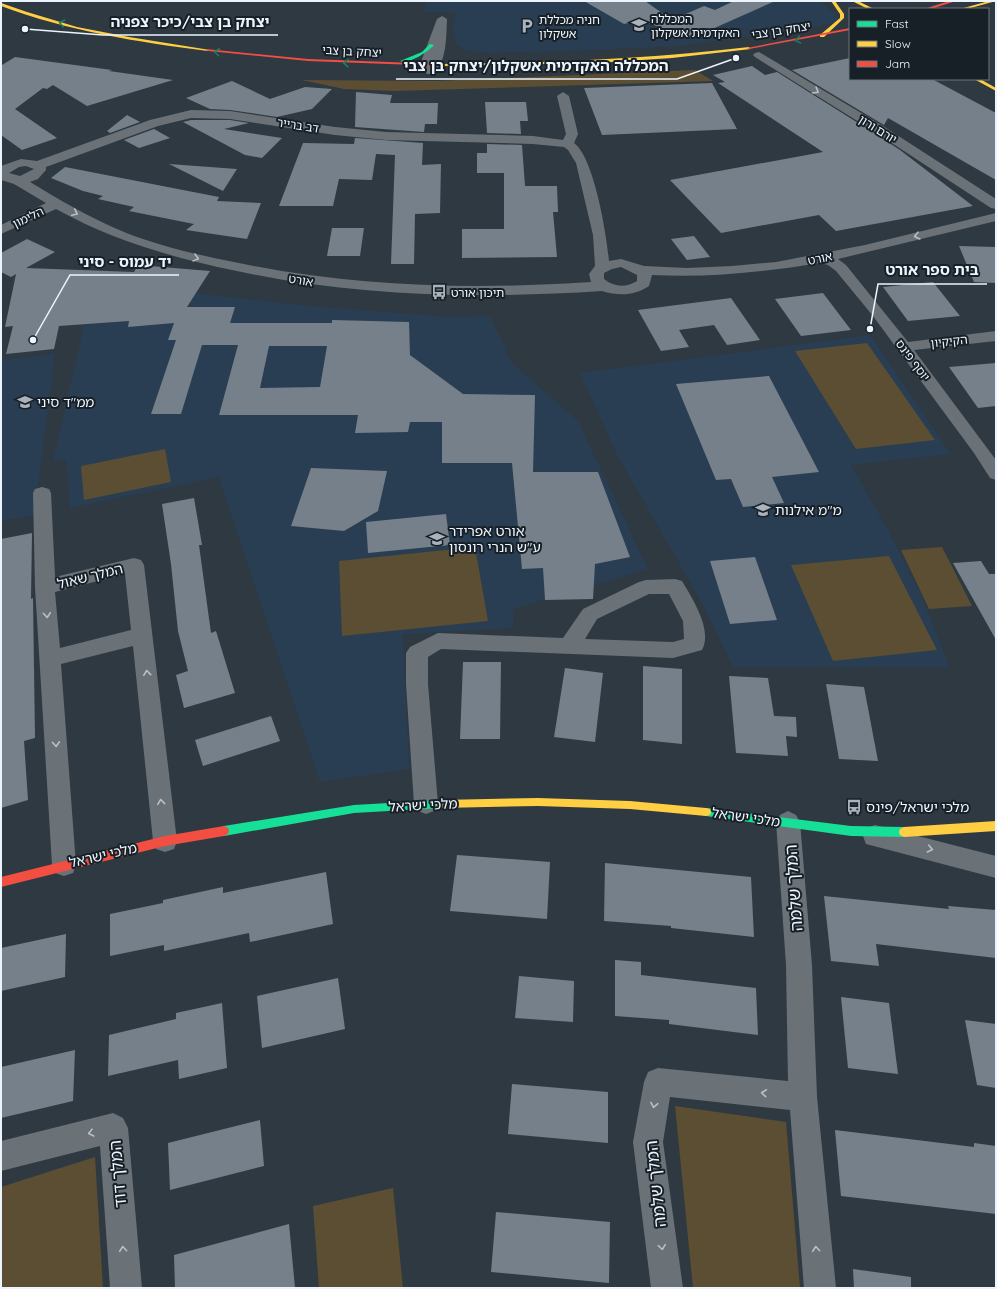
<svg xmlns="http://www.w3.org/2000/svg" width="997" height="1289" font-family="Quicksand,'Noto Sans Hebrew',sans-serif">
<style>
.built{fill:#293e52}
.green{fill:#5c4e32}
.building{fill:#75808a;fill-rule:evenodd}
.lines{fill:none;stroke-linecap:round;stroke-linejoin:round}
.street{fill:#6a7278;fill-rule:evenodd}
.fast{fill:#16e098;fill-rule:evenodd}
.slow{fill:#ffcf43;fill-rule:evenodd}
.jam{fill:#f24e42;fill-rule:evenodd}
.oneway{stroke:#178060}
.oneway2{stroke:#b8c1c8}
.labels{text-anchor:middle;dominant-baseline:central;stroke-width:4;stroke-linejoin:round;paint-order:stroke}
.far-poi-label{font-size:12px;fill:#ecf5fe;stroke:#182027;text-anchor:start}
.far-street-label{font-size:12px;fill:#ecf5fe;stroke:#182027}
.poi-label{font-size:14px;fill:#ecf5fe;stroke:#182027;text-anchor:start}
.street-label{font-size:14px;fill:#ecf5fe;stroke:#182027}
.near-street-label{font-size:17px;fill:#ecf5fe;stroke:#182027}
.leader{fill:none;stroke:#ecf5fe;stroke-width:1.5}
.callout-dot{fill:#ecf5fe;stroke:#182027;stroke-width:1.5}
.callout-label{font-size:15px;text-anchor:middle;font-weight:bold;fill:#ecf5fe;stroke:#182027;stroke-width:4;stroke-linejoin:round;paint-order:stroke}
</style>
<rect width="100%" height="100%" fill="#2f3942"/>
<g class="built">
<polygon points="427,1 819,1 835,13 839,19 833,23 815,27 679,46 593,50 489,53 467,51 456,45 453,28 456,13 424,12"/>
<polygon points="175,291 309,306 451,317 490,316 512,363 578,421 648,569 513,609 513,628 403,634 409,769 320,782 219,477 70,508 66,459 53,461 84,325 114,322 117,302"/>
<polygon points="870,335 951,454 851,465 887,528 920,593 950,667 733,667 702,603 617,455 580,373"/>
<polygon points="55,354 37,494 38,515 1,521 1,360"/>
</g>
<g class="green">
<polygon points="695,70 713,81 395,91 344,89 302,80 436,81"/>
<polygon points="867,343 935,440 856,449 795,351"/>
<polygon points="165,449 171,482 84,500 81,466"/>
<polygon points="475,547 488,621 342,636 339,561"/>
<polygon points="942,547 972,606 929,609 901,550"/>
<polygon points="889,556 937,650 833,661 791,565"/>
<polygon points="675,1106 786,1122 800,1288 693,1288"/>
<polygon points="95,1157 103,1288 1,1288 1,1187"/>
<polygon points="393,1188 403,1288 319,1288 313,1206"/>
</g>
<g class="building">
<polygon points="584,1 645,1 672,20 704,6 715,10 734,1 775,1 692,38 648,23 645,24 638,21 624,24"/>
<polygon points="15,57 112,70 109,71 173,80 87,106 53,85 47,89 43,88 15,109 57,138 22,150 1,135 1,69 2,65"/>
<polygon points="850,58 850,79 932,79 996,113 996,180 888,118 884,125 792,70"/>
<polygon points="752,66 765,75 777,72 874,133 900,150 973,206 836,231 819,215 721,233 670,180 823,152 718,83 725,82 713,75"/>
<polygon points="232,81 270,99 305,87 332,89 312,109 277,117 230,110 210,109 186,98"/>
<polygon points="712,83 737,129 602,135 584,88"/>
<polygon points="356,92 392,95 390,103 438,103 437,124 425,124 424,132 355,127"/>
<polygon points="485,102 526,102 528,121 520,121 521,134 487,133"/>
<polygon points="127,115 140,122 110,133 107,131"/>
<polygon points="191,120 230,120 249,123 224,129 282,138 262,158 245,155 183,122"/>
<polygon points="154,129 170,138 139,148 124,140"/>
<polygon points="355,138 423,143 422,165 441,164 440,213 415,214 414,264 391,264 395,155 376,154 372,180 339,179 333,206 279,206 303,143 354,144"/>
<polygon points="487,144 522,145 525,186 557,186 558,212 553,212 557,257 462,258 462,229 504,229 504,173 477,173 477,153 487,153"/>
<polygon points="169,164 237,169 223,191"/>
<polygon points="65,167 219,197 217,201 261,203 247,239 186,230 194,224 129,211 134,207 98,199 103,196 83,191 51,178"/>
<polygon points="332,228 364,228 360,256 327,256"/>
<polygon points="694,236 710,257 687,260 671,239"/>
<path d="M27 239 55 252 26 268 134 272 138 265 210 271 187 307H235L230 323H332V320L409 322 410 355 463 394 535 395 533 472H598L630 557 595 564 593 599 545 600 543 568 522 569 512 463H442V422H410L408 432 355 433 358 415H219L238 345H202L181 414H151L176 340H168L174 323 128 327 129 321 59 326 54 349 6 354 13 326 5 327 16 274 11 277 1 272V253ZM269 346H327L320 387 260 388Z"/>
<polygon points="959,246 996,247 996,283 974,282"/>
<polygon points="933,282 960,316 908,321 883,287"/>
<polygon points="823,293 851,330 801,336 775,299"/>
<polygon points="731,298 760,340 727,345 714,325 679,330 689,347 661,351 638,310"/>
<polygon points="996,363 996,406 978,408 949,367"/>
<polygon points="769,376 819,472 772,477 784,503 743,507 731,479 716,480 676,384"/>
<polygon points="311,468 387,471 378,511 344,531 291,526"/>
<polygon points="194,498 202,545 199,545 211,633 216,631 235,693 184,708 176,675 188,671 178,631 171,564 162,504"/>
<polygon points="446,514 450,545 368,553 366,522"/>
<polygon points="32,533 31,599 33,598 35,738 24,741 28,800 1,808 1,539"/>
<polygon points="755,557 777,620 730,624 710,561"/>
<polygon points="981,561 989,574 996,574 996,640 953,563"/>
<polygon points="463,662 501,662 500,739 460,739"/>
<polygon points="643,666 682,669 682,744 643,740"/>
<polygon points="565,668 603,673 595,742 554,737"/>
<polygon points="729,676 768,678 774,716 796,717 797,737 786,736 788,756 736,753"/>
<polygon points="826,684 864,687 878,761 839,759"/>
<polygon points="271,716 280,741 203,766 195,740"/>
<polygon points="457,855 550,862 547,919 450,911"/>
<polygon points="605,863 751,877 754,937 671,928 671,926 604,921"/>
<polygon points="326,872 333,924 250,942 249,933 164,951 164,945 110,956 110,914 163,903 163,900 223,887 223,893"/>
<polygon points="824,896 949,909 948,906 996,910 996,958 876,944 879,966 831,961"/>
<polygon points="66,934 65,977 1,991 1,948"/>
<polygon points="615,960 641,962 641,975 756,988 758,1035 669,1024 669,1020 615,1016"/>
<polygon points="519,976 574,981 573,1022 515,1018"/>
<polygon points="338,978 345,1029 262,1048 257,996"/>
<polygon points="841,997 889,1003 898,1074 848,1068"/>
<polygon points="222,1003 227,1068 179,1079 178,1060 108,1076 109,1035 176,1019 176,1013"/>
<polygon points="965,1020 996,1024 996,1088 977,1085"/>
<polygon points="75,1050 73,1101 1,1118 1,1067"/>
<polygon points="512,1084 608,1092 608,1143 508,1134"/>
<polygon points="260,1120 264,1166 170,1190 168,1143"/>
<polygon points="835,1130 974,1147 974,1143 996,1146 996,1214 841,1196"/>
<polygon points="496,1212 610,1222 609,1283 491,1272"/>
<polygon points="289,1224 295,1288 175,1288 174,1255"/>
<polygon points="853,1269 911,1277 911,1288 854,1288"/>
</g>
<g class="lines">
<g class="street">
<path d="M442 16 447 19C446 39 447 57 435 74H427L421 65 422 59 437 19Z"/>
<polygon points="759,52 883,126 996,199 996,209 991,208 875,132 755,57 753,55 755,53"/>
<path d="M563 92 569 96 578 134 574 143C594 157 607 236 609 261L621 259 644 266 687 268 732 266 776 262 865 245 996 213V221L838 259 846 265 908 342 996 331V341L914 350 996 460V480L990 478 974 453 873 316 836 271 828 265 820 263C764 272 709 278 652 275L649 286C634 296 619 296 602 291 477 299 355 297 232 270 170 257 112 240 56 209L1 234V225L46 203 14 184 1 180V166L21 159 37 161 150 120 191 110 230 111 335 127 386 132 533 136 563 140 566 134 557 96ZM191 118 230 119 335 135 386 140 533 144 564 147 568 150 576 163 593 235 595 266 589 274 591 282C471 290 352 287 234 262 194 254 154 245 117 229 87 216 58 199 30 182L38 179 46 170V167L158 126ZM26 166 34 169 20 176 9 173 19 167ZM621 267 637 275V281C626 288 614 287 604 279V273L612 269Z"/>
<path d="M42 487 49 489 51 493 55 577 134 558 141 560 144 565 177 841 174 849 165 852 156 849 153 841 133 646 61 664 76 865 73 873 64 876 55 873 52 865 35 587 33 493 35 489ZM125 574 131 630 60 648 55 592Z"/>
<path d="M675 579 682 581C692 598 713 630 702 650L673 658 441 649 428 657V684L438 804 434 811 426 814 418 811 414 804 406 684V653L410 647 438 633 563 638 583 609 639 582 646 580ZM649 594H669L683 621 684 639 673 642 585 639 597 619Z"/>
<polygon points="788,811 796,815 800,822 812,965 817,1097 836,1288 804,1288 790,1110 670,1097 663,1142 683,1288 651,1288 633,1142 644,1082 648,1072 658,1068 788,1081 786,965 776,822 780,815"/>
<polygon points="875,825 996,856 996,878 866,844 863,836 866,828"/>
<polygon points="113,1113 123,1118 128,1128 142,1288 110,1288 100,1146 1,1171 1,1141"/>
</g>
<g class="fast">
<path d="M430 44 434 45C428 52 408 65 400 61L422 52Z"/>
<polygon points="441,800 445,801 446,804 445,807 441,808 354,813 224,836 220,834 219,831 220,828 224,826 354,805"/>
<polygon points="706,808 851,826 904,827 908,829 909,832 908,835 904,837 851,836 706,816 702,815 701,812 702,809"/>
</g>
<g class="slow">
<polygon points="831,1 835,1 844,14 844,18 824,37 820,37 820,35 840,18 840,14"/>
<polygon points="852,1 858,1 874,9 868,9"/>
<polygon points="989,1 996,1 967,9 960,9"/>
<path d="M1 3 27 12 77 27 129 37 210 50 208 51C137 42 68 31 1 6Z"/>
<path d="M749 47 751 49 672 58 596 63 442 66 440 65 442 64C545 63 647 59 749 47Z"/>
<polygon points="974,79 980,79 996,88 996,91"/>
<polygon points="538,798 630,801 706,808 710,809 711,812 710,815 706,816 630,809 538,806 441,808 437,807 436,804 437,801 441,800"/>
<polygon points="996,821 996,831 904,837 900,835 899,832 900,829 904,827"/>
</g>
<g class="jam">
<polygon points="949,1 956,1 931,9 924,9"/>
<polygon points="850,28 850,30 749,49 747,48"/>
<polygon points="206,49 308,59 442,64 444,65 442,66 308,61 208,51 206,50"/>
<polygon points="224,826 228,828 229,831 228,834 224,836 165,846 1,887 1,877 165,836"/>
</g>
</g>
<defs><path id="oneway-chevron" d="M-2-3.5L2.5 0L-2 3.5" fill="none" stroke-width="1.6" stroke-linecap="round" stroke-linejoin="round"/></defs>
<g class="oneway">
<use href="#oneway-chevron" transform="translate(62 23) rotate(-166)"/>
<use href="#oneway-chevron" transform="translate(798 40) rotate(170)"/>
<use href="#oneway-chevron" transform="translate(217 52) rotate(-173)"/>
<use href="#oneway-chevron" transform="translate(346 63) rotate(-178)"/>
</g>
<g class="oneway2">
<use href="#oneway-chevron" transform="translate(816 91) rotate(31)"/>
<use href="#oneway-chevron" transform="translate(75 213) rotate(25)"/>
<use href="#oneway-chevron" transform="translate(917 236) rotate(166)"/>
<use href="#oneway-chevron" transform="translate(196 258) rotate(15)"/>
<use href="#oneway-chevron" transform="translate(47 615) rotate(86)"/>
<use href="#oneway-chevron" transform="translate(147 673) rotate(-96)"/>
<use href="#oneway-chevron" transform="translate(56 744) rotate(86)"/>
<use href="#oneway-chevron" transform="translate(161 802) rotate(-96)"/>
<use href="#oneway-chevron" transform="translate(930 849) rotate(13)"/>
<use href="#oneway-chevron" transform="translate(764 1093) rotate(-174)"/>
<use href="#oneway-chevron" transform="translate(654 1105) rotate(100)"/>
<use href="#oneway-chevron" transform="translate(91 1133) rotate(166)"/>
<use href="#oneway-chevron" transform="translate(662 1247) rotate(82)"/>
<use href="#oneway-chevron" transform="translate(123 1249) rotate(-95)"/>
<use href="#oneway-chevron" transform="translate(816 1249) rotate(-95)"/>
</g>
<defs>
<g id="university-bare" transform="scale(1.2)"><path d="M0-5L7-2L0 1L-7-2ZM-4 1L0 2.5L4 1V4Q0 6-4 4Z" fill="#aab3bc" stroke="#182027" stroke-width="2.5" paint-order="stroke"/></g>
<g id="parking-bare" transform="scale(1.2)"><path d="M-3.5-5.5H1a3.5 3.5 0 0 1 0 7H-1V5.5H-3.5ZM-1-3.4V-.6H.8a1.4 1.4 0 0 0 0-2.8Z" fill="#aab3bc" stroke="#182027" stroke-width="2.5" paint-order="stroke"/></g>
<g id="bus-bare" transform="scale(1.2)"><path d="M-5-6H5V4H4V6H2V4H-2V6H-4V4H-5ZM-3.5-4V0h7V-4ZM-3.5 1.2v1.5H-2V1.2ZM2 1.2v1.5H3.5V1.2Z" fill="#aab3bc" stroke="#182027" stroke-width="2.5" paint-order="stroke"/></g>
<g id="school-bare" transform="scale(1.2)"><path d="M0-5L7-2L0 1L-7-2ZM-4 1L0 2.5L4 1V4Q0 6-4 4Z" fill="#aab3bc" stroke="#182027" stroke-width="2.5" paint-order="stroke"/></g>
</defs>
<g fill-rule="evenodd">
<use href="#university-bare" x="639" y="25"/>
<use href="#parking-bare" x="527" y="26"/>
<use href="#bus-bare" x="439" y="292"/>
<use href="#school-bare" x="25" y="402"/>
<use href="#school-bare" x="763" y="510"/>
<use href="#school-bare" x="437" y="539"/>
<use href="#bus-bare" x="854" y="807"/>
</g>
<g class="labels">
<g class="far-poi-label">
<text x="651" y="18">המכללה<tspan x="651" dy="14">האקדמית אשקלון</tspan></text>
<text x="539" y="19">חניה מכללת<tspan x="539" dy="14">אשקלון</tspan></text>
<text x="451" y="292">תיכון אורט</text>
</g>
<g class="far-street-label">
<text transform="translate(781 30) rotate(-9)">יצחק בן צבי</text>
<text transform="translate(352 51) rotate(3)">יצחק בן צבי</text>
<text transform="translate(298 125) rotate(9)">דב ברייר</text>
<text transform="translate(878 129) rotate(32)">יורם ורון</text>
<text transform="translate(28 217) rotate(-26)">הלימון</text>
<text transform="translate(820 258) rotate(-12)">אורט</text>
<text transform="translate(301 280) rotate(9)">אורט</text>
<text transform="translate(949 341) rotate(-6)">הקיקיון</text>
<text transform="translate(913 360) rotate(53)">יוסף פינס</text>
</g>
<g class="poi-label">
<text x="37" y="402">ממ"ד סיני</text>
<text x="775" y="510">מ"מ אילנות</text>
<text x="449" y="531">אורט אפרידר<tspan x="449" dy="16">ע"ש הנרי רונסון</tspan></text>
<text x="866" y="807">מלכי ישראל/פינס</text>
</g>
<g class="street-label">
<text transform="translate(90 576) rotate(-14)">המלך שאול</text>
<text transform="translate(423 805) rotate(-3)">מלכי ישראל</text>
<text transform="translate(746 817) rotate(8)">מלכי ישראל</text>
<text transform="translate(103 855) rotate(-13)">מלכי ישראל</text>
</g>
<g class="near-street-label">
<text transform="translate(793 888) rotate(-94)">המלך שלמה</text>
<text transform="translate(117 1174) rotate(-95)">המלך דוד</text>
<text transform="translate(655 1184) rotate(-96)">המלך שלמה</text>
</g>
</g>
<path class="leader" d="M25 29L103 35H278M736 58L677 79H396M33 340L70 275H179M870 329L878 284H987"/>
<g class="callout-dot">
<circle cx="25" cy="29" r="4"/>
<circle cx="736" cy="58" r="4"/>
<circle cx="33" cy="340" r="4"/>
<circle cx="870" cy="329" r="4"/>
</g>
<g class="callout-label">
<text x="190" y="27">יצחק בן צבי/כיכר צפניה</text>
<text x="536" y="71">המכללה האקדמית אשקלון/יצחק בן צבי</text>
<text x="125" y="267">יד עמוס - סיני</text>
<text x="932" y="275">בית ספר אורט</text>
</g>
<rect width="997" height="1289" fill="none" stroke="#ecf5fe" stroke-width="4"/>
<rect x="849" y="8" width="140" height="72" fill="#182027" stroke="#6d757d"/>
<rect x="857" y="21" width="20" height="6" fill="#16e098" stroke="#6d757d"/>
<text x="885" y="28" font-size="12" fill="#ecf5fe">Fast</text>
<rect x="857" y="41" width="20" height="6" fill="#ffcf43" stroke="#6d757d"/>
<text x="885" y="48" font-size="12" fill="#ecf5fe">Slow</text>
<rect x="857" y="61" width="20" height="6" fill="#f24e42" stroke="#6d757d"/>
<text x="885" y="68" font-size="12" fill="#ecf5fe">Jam</text>
</svg>
